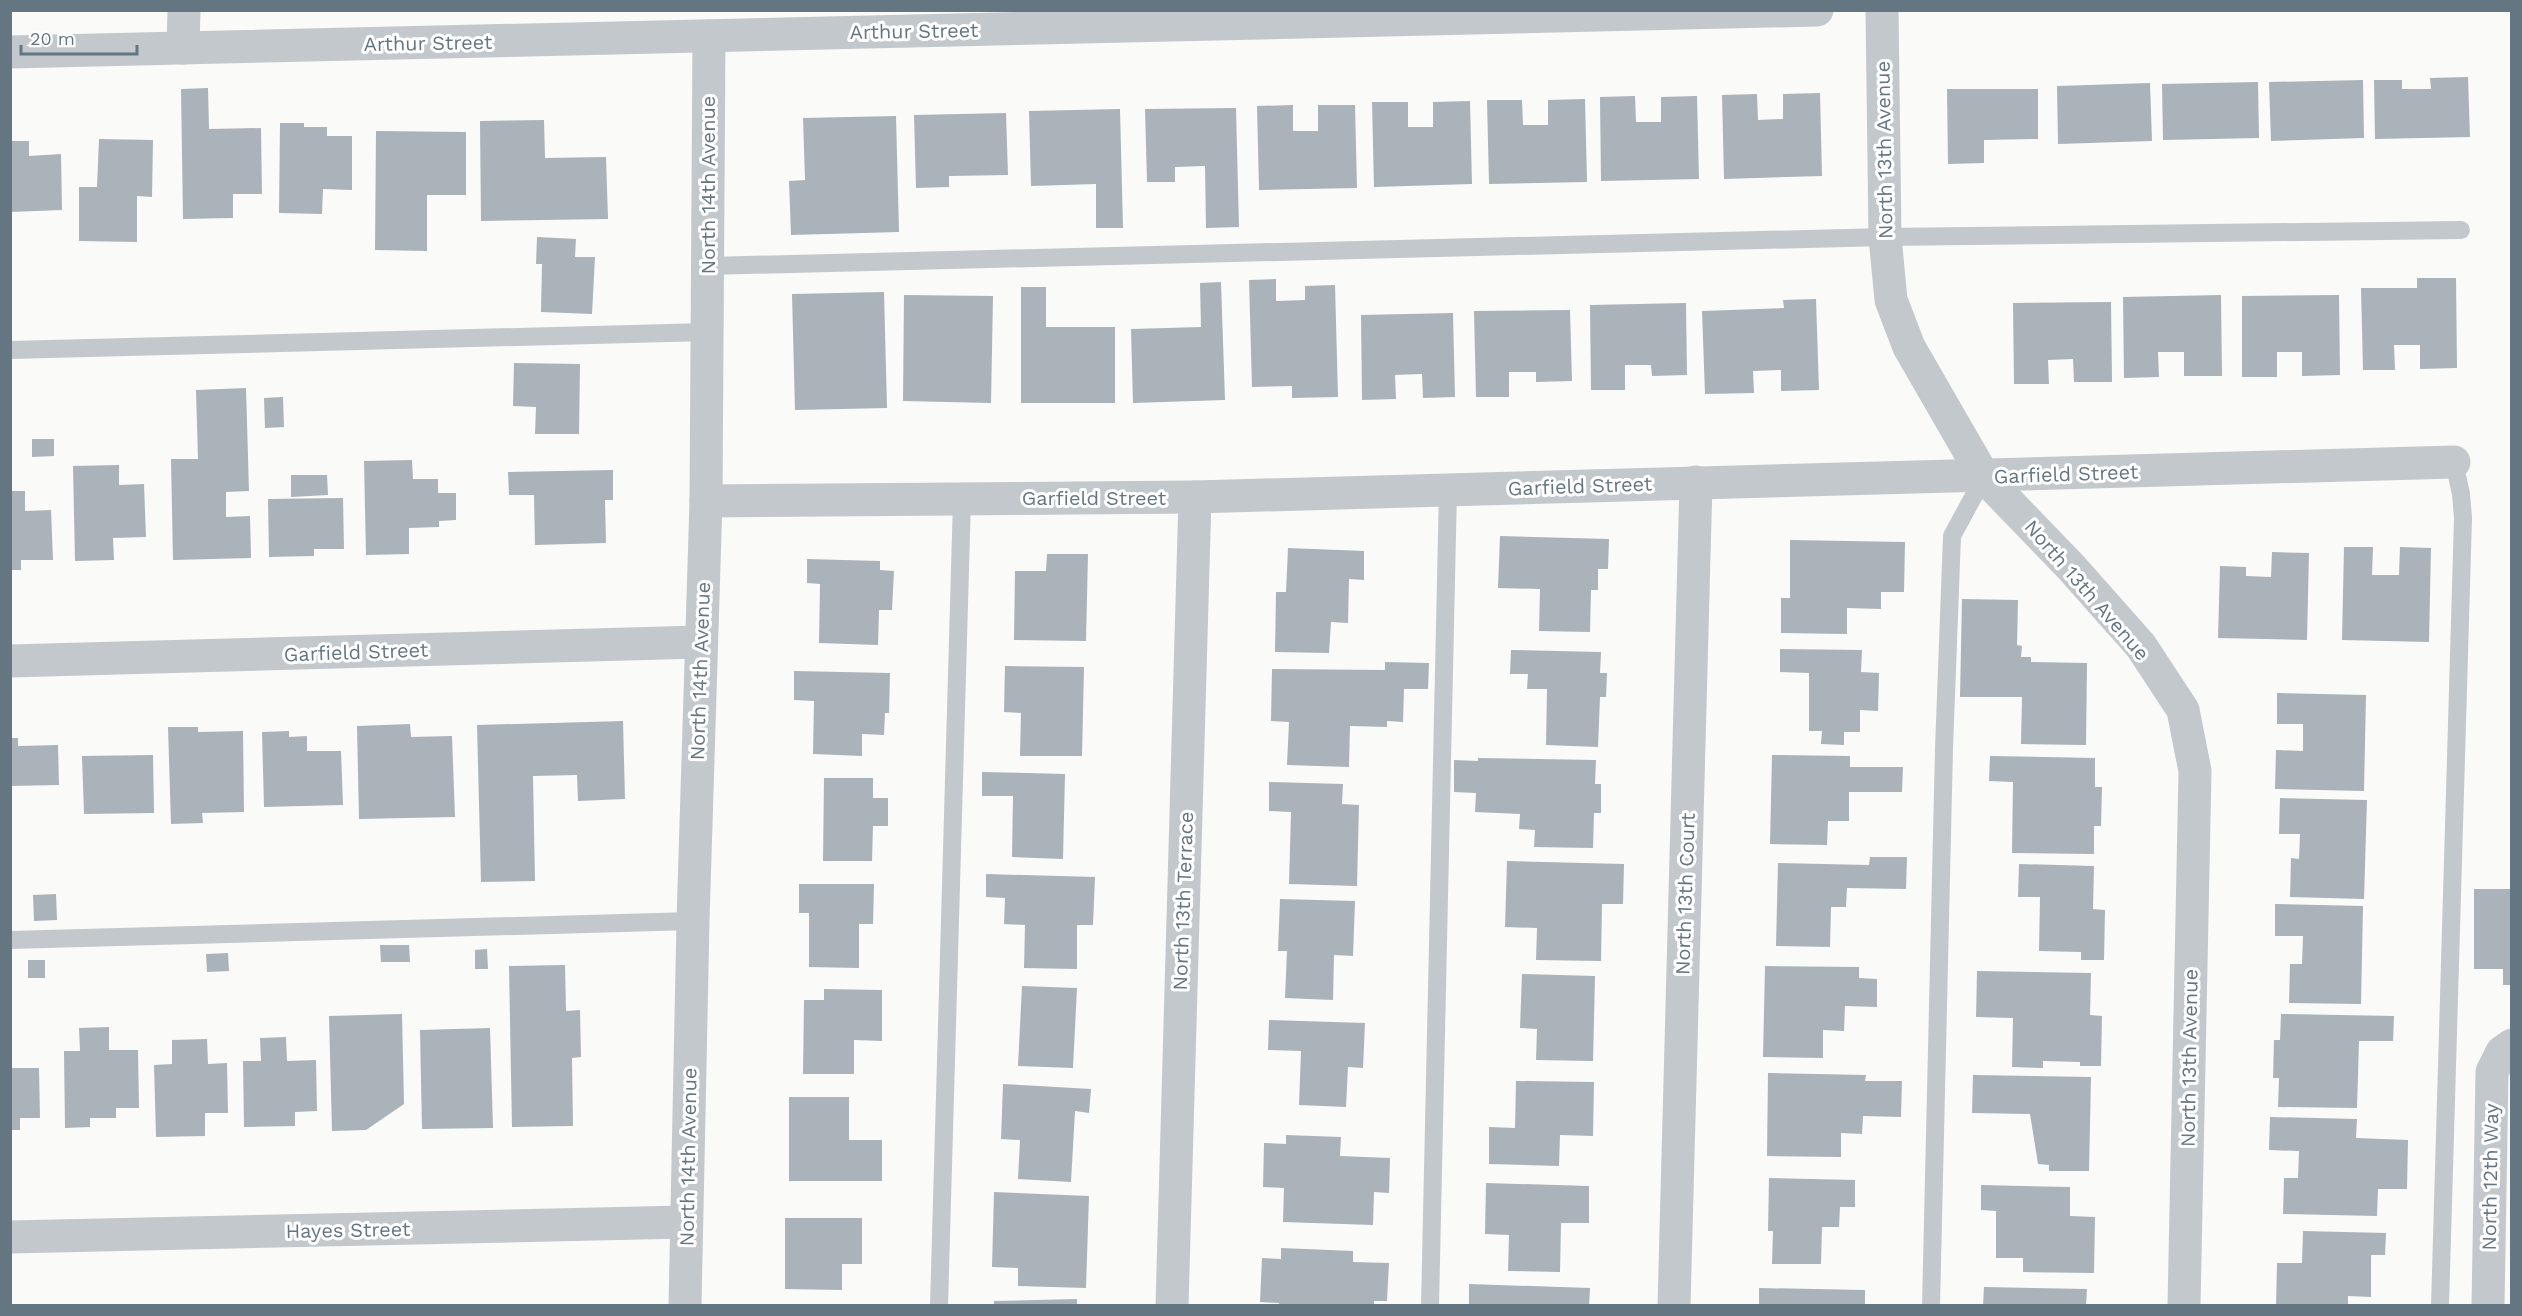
<svg xmlns="http://www.w3.org/2000/svg" width="2522" height="1316" font-family="'Work Sans',sans-serif">
<style>
.building{fill:#aab3b9}
.lines{fill:none;stroke-linecap:round;stroke-linejoin:round}
.lane{stroke:#c3c8cc;stroke-width:18}
.street{stroke:#c3c8cc;stroke-width:33}
.labels{text-anchor:middle;dominant-baseline:central;stroke-width:6;stroke-linejoin:round;paint-order:stroke}
.street-label{font-size:20px;fill:#657683;stroke:#fff}
</style>
<rect width="100%" height="100%" fill="#fafaf8"/>
<g class="building">
<polygon points="2468,77 2470,137 2375,139 2374,80 2402,80 2402,89 2431,89 2430,78"/>
<polygon points="2363,80 2364,138 2271,141 2269,82"/>
<polygon points="2258,82 2259,138 2163,140 2162,84"/>
<polygon points="2150,83 2152,141 2058,144 2057,86"/>
<polygon points="208,88 209,129 261,128 262,194 233,194 233,218 183,219 181,89"/>
<polygon points="1947,89 2038,89 2038,139 1984,140 1984,163 1948,164"/>
<polygon points="1820,93 1822,176 1724,179 1722,95 1757,94 1758,120 1783,119 1783,94"/>
<polygon points="1635,96 1636,122 1661,122 1661,97 1697,96 1699,179 1601,181 1600,97"/>
<polygon points="1585,99 1587,182 1489,184 1487,100 1522,100 1523,125 1548,125 1548,100"/>
<polygon points="1470,101 1472,184 1374,187 1372,102 1408,102 1408,127 1433,127 1433,102"/>
<polygon points="1293,105 1293,131 1318,131 1318,105 1355,105 1357,188 1259,190 1257,106"/>
<polygon points="1236,108 1239,227 1206,228 1205,166 1175,167 1175,182 1147,182 1145,109"/>
<polygon points="1120,109 1123,228 1096,228 1096,184 1031,186 1029,111"/>
<polygon points="1006,113 1008,175 949,176 949,187 916,188 914,115"/>
<polygon points="896,116 899,232 791,235 789,181 805,180 803,118"/>
<polygon points="544,120 545,158 606,157 608,219 481,221 480,121"/>
<polygon points="280,123 304,123 304,127 327,127 327,136 352,136 352,190 323,189 322,214 279,213"/>
<polygon points="376,131 466,132 466,195 427,195 427,251 375,250"/>
<polygon points="99,139 153,140 152,197 137,196 137,242 79,241 79,187 97,187"/>
<polygon points="10,141 29,141 29,156 61,154 62,210 10,212"/>
<polygon points="537,237 576,239 575,257 595,257 592,314 541,312 542,264 536,264"/>
<polygon points="2417,278 2456,278 2457,368 2420,369 2420,345 2394,345 2395,370 2363,370 2361,288 2417,288"/>
<polygon points="1276,279 1276,301 1305,300 1305,286 1335,285 1338,397 1292,398 1292,386 1252,387 1249,280"/>
<polygon points="1221,282 1225,400 1133,403 1131,329 1201,327 1200,283"/>
<polygon points="1021,287 1046,287 1046,327 1115,327 1115,403 1021,403"/>
<polygon points="884,292 887,408 795,410 792,294"/>
<polygon points="904,295 993,296 991,403 903,401"/>
<polygon points="2221,295 2222,376 2184,376 2184,352 2158,352 2159,377 2124,378 2123,297"/>
<polygon points="2339,295 2340,375 2302,376 2302,352 2277,352 2277,377 2242,377 2242,296"/>
<polygon points="1816,299 1819,390 1781,391 1781,370 1753,371 1754,393 1705,394 1702,311 1784,308 1783,300"/>
<polygon points="2111,302 2112,382 2074,382 2073,359 2048,360 2049,384 2014,384 2013,303"/>
<polygon points="1686,303 1687,375 1652,376 1651,365 1625,365 1625,390 1591,390 1590,305"/>
<polygon points="1570,310 1572,381 1536,382 1536,372 1509,372 1509,397 1476,397 1474,311"/>
<polygon points="1453,313 1455,397 1423,398 1422,374 1395,375 1396,399 1362,400 1361,315"/>
<polygon points="514,363 580,364 579,434 535,434 536,407 513,406"/>
<polygon points="246,388 249,491 226,492 226,517 250,516 251,558 173,560 171,459 198,459 196,390"/>
<polygon points="283,397 284,427 265,428 264,398"/>
<polygon points="32,439 54,439 54,456 32,457"/>
<polygon points="412,460 413,479 438,479 438,493 456,493 456,520 439,521 439,527 409,528 409,554 366,555 364,461"/>
<polygon points="119,465 119,485 144,484 146,537 113,538 114,560 75,561 73,466"/>
<polygon points="613,470 613,500 605,500 606,543 535,545 534,495 509,495 508,472"/>
<polygon points="291,475 327,475 328,495 291,497"/>
<polygon points="10,491 25,491 25,511 51,510 53,560 21,560 21,570 10,570"/>
<polygon points="343,498 344,549 314,549 314,556 269,557 268,499"/>
<polygon points="1500,536 1609,539 1608,569 1598,569 1598,590 1591,590 1590,632 1539,631 1540,589 1498,588"/>
<polygon points="1790,540 1905,542 1904,592 1881,592 1881,609 1847,608 1847,634 1781,633 1781,598 1790,598"/>
<polygon points="2344,547 2373,547 2372,575 2399,575 2400,547 2431,548 2429,642 2342,640"/>
<polygon points="1288,548 1364,551 1364,580 1349,579 1348,623 1331,622 1329,653 1275,652 1276,592 1286,592"/>
<polygon points="2272,552 2309,553 2307,640 2218,638 2220,566 2246,567 2246,576 2271,577"/>
<polygon points="1047,554 1088,554 1086,641 1014,640 1015,571 1046,571"/>
<polygon points="807,559 880,561 880,570 894,571 892,610 879,610 878,645 819,643 820,584 807,583"/>
<polygon points="1962,599 2018,600 2017,645 2022,646 2021,657 2031,657 2031,662 2087,663 2086,745 2021,744 2022,697 1960,697"/>
<polygon points="1780,649 1862,650 1861,672 1879,673 1878,711 1860,710 1860,732 1844,732 1844,745 1821,744 1822,731 1809,731 1809,673 1780,672"/>
<polygon points="1511,650 1601,652 1600,673 1607,673 1606,697 1600,697 1598,747 1546,745 1547,689 1527,689 1528,674 1510,674"/>
<polygon points="1385,662 1429,663 1428,689 1404,689 1403,722 1387,721 1387,727 1350,726 1349,767 1287,765 1289,722 1271,721 1272,669 1385,670"/>
<polygon points="1005,666 1084,667 1082,756 1020,756 1021,713 1004,712"/>
<polygon points="794,671 890,673 889,713 885,713 884,735 862,734 862,756 813,754 814,701 794,700"/>
<polygon points="2277,693 2366,695 2364,791 2275,789 2276,750 2303,751 2303,724 2277,724"/>
<polygon points="623,721 625,799 578,801 577,775 533,776 535,881 481,882 477,725"/>
<polygon points="410,724 411,737 452,736 455,817 359,819 357,726"/>
<polygon points="168,727 198,727 198,732 243,731 244,812 202,813 203,823 171,824"/>
<polygon points="289,731 289,737 307,736 307,751 341,751 343,805 264,807 262,732"/>
<polygon points="10,738 18,738 18,746 58,745 59,785 10,786"/>
<polygon points="153,755 154,813 84,814 82,756"/>
<polygon points="1772,755 1850,756 1850,767 1903,767 1902,792 1849,792 1849,821 1828,821 1827,845 1770,844"/>
<polygon points="1990,756 2095,758 2095,787 2102,787 2101,826 2094,826 2094,854 2012,853 2013,782 1989,781"/>
<polygon points="1478,758 1596,760 1595,784 1601,784 1601,813 1594,813 1593,848 1534,847 1535,830 1519,829 1520,814 1475,812 1476,793 1454,792 1454,760 1478,761"/>
<polygon points="982,772 1065,774 1063,859 1012,857 1013,796 982,796"/>
<polygon points="824,778 873,778 873,798 888,798 888,826 873,826 872,861 823,861"/>
<polygon points="1269,782 1343,784 1342,804 1359,805 1357,886 1289,884 1291,812 1269,811"/>
<polygon points="2280,798 2367,800 2364,899 2290,897 2291,858 2299,859 2300,834 2279,834"/>
<polygon points="1870,857 1907,857 1906,889 1847,888 1846,907 1831,907 1830,947 1776,946 1778,863 1869,865"/>
<polygon points="1507,861 1624,864 1623,904 1602,904 1601,961 1536,960 1537,928 1505,927"/>
<polygon points="2019,864 2094,866 2093,909 2105,910 2104,960 2081,960 2081,952 2039,951 2040,897 2018,897"/>
<polygon points="986,874 1095,877 1093,925 1077,925 1077,969 1024,968 1025,925 1004,924 1005,898 986,897"/>
<polygon points="799,884 874,884 873,924 859,924 859,968 809,967 809,913 799,913"/>
<polygon points="2474,889 2510,889 2512,985 2503,985 2503,969 2474,969"/>
<polygon points="56,894 57,920 34,921 33,895"/>
<polygon points="1280,899 1355,901 1353,956 1334,955 1333,1000 1285,998 1287,951 1278,951"/>
<polygon points="2275,904 2363,906 2361,1004 2289,1003 2290,964 2302,964 2303,936 2275,936"/>
<polygon points="380,945 409,945 410,962 381,962"/>
<polygon points="487,949 488,969 475,969 475,950"/>
<polygon points="228,953 229,971 207,972 206,954"/>
<rect x="28" y="960" width="17" height="18"/>
<polygon points="565,965 566,1011 580,1010 581,1057 572,1058 573,1126 512,1127 509,966"/>
<polygon points="1765,966 1859,967 1859,978 1877,979 1877,1007 1845,1006 1844,1031 1823,1030 1823,1058 1763,1057"/>
<polygon points="1977,971 2091,973 2090,1015 2102,1016 2101,1066 2080,1066 2080,1062 2043,1061 2043,1068 2012,1067 2013,1018 1976,1017"/>
<polygon points="1522,974 1595,976 1593,1061 1536,1060 1537,1029 1520,1028"/>
<polygon points="1022,986 1077,988 1073,1068 1018,1066"/>
<polygon points="824,989 882,990 882,1041 854,1040 854,1074 803,1074 804,1000 824,1000"/>
<polygon points="402,1014 404,1104 366,1130 332,1131 329,1016"/>
<polygon points="2281,1014 2394,1016 2393,1041 2359,1041 2357,1108 2278,1107 2279,1078 2273,1078 2274,1040 2280,1040"/>
<polygon points="1269,1020 1365,1023 1363,1068 1348,1067 1346,1107 1299,1105 1301,1051 1268,1050"/>
<polygon points="109,1027 109,1050 138,1050 139,1108 116,1108 116,1118 90,1118 90,1127 65,1128 64,1051 80,1051 79,1028"/>
<polygon points="490,1028 493,1128 422,1129 420,1030"/>
<polygon points="286,1037 287,1061 316,1060 317,1111 295,1112 295,1126 244,1127 243,1061 261,1061 260,1038"/>
<polygon points="207,1039 208,1064 227,1063 228,1113 205,1113 205,1136 156,1137 154,1065 172,1064 172,1040"/>
<polygon points="10,1068 39,1068 40,1118 20,1118 20,1130 10,1130"/>
<polygon points="1768,1073 1866,1075 1865,1081 1902,1081 1901,1117 1863,1116 1862,1134 1841,1133 1841,1157 1767,1156"/>
<polygon points="1973,1075 2091,1077 2089,1171 2049,1171 2049,1165 2038,1164 2030,1114 1972,1113"/>
<polygon points="1516,1081 1594,1082 1593,1136 1560,1135 1559,1166 1489,1164 1489,1127 1515,1128"/>
<polygon points="1003,1084 1091,1089 1089,1113 1075,1111 1071,1182 1018,1179 1020,1140 1001,1139"/>
<polygon points="789,1097 849,1097 849,1140 882,1140 882,1181 789,1181"/>
<polygon points="2270,1117 2357,1119 2356,1138 2408,1140 2407,1189 2378,1189 2377,1216 2283,1214 2284,1178 2298,1178 2299,1151 2269,1150"/>
<polygon points="1286,1135 1341,1137 1340,1156 1390,1158 1389,1193 1374,1192 1373,1225 1283,1222 1284,1188 1263,1187 1264,1143 1286,1144"/>
<polygon points="1769,1178 1855,1180 1855,1207 1840,1207 1839,1227 1822,1227 1821,1264 1772,1264 1773,1231 1768,1231"/>
<polygon points="1486,1183 1589,1186 1589,1223 1561,1223 1560,1272 1508,1271 1509,1235 1485,1234"/>
<polygon points="1981,1185 2070,1187 2070,1216 2095,1217 2094,1273 2023,1272 2023,1258 1996,1258 1996,1211 1981,1210"/>
<polygon points="994,1192 1089,1196 1086,1288 1018,1286 1018,1268 992,1267"/>
<polygon points="785,1218 862,1218 862,1264 842,1264 842,1290 785,1289"/>
<polygon points="2303,1231 2386,1233 2385,1255 2371,1255 2371,1297 2348,1296 2348,1306 2276,1306 2277,1263 2302,1263"/>
<polygon points="1281,1248 1353,1251 1353,1262 1389,1263 1387,1301 1374,1301 1374,1306 1279,1306 1279,1303 1260,1302 1262,1258 1281,1259"/>
<polygon points="1469,1284 1590,1288 1589,1306 1469,1306"/>
<polygon points="1984,1287 2087,1289 2086,1306 1983,1306"/>
<polygon points="1759,1288 1865,1290 1865,1306 1759,1306"/>
<polygon points="1077,1299 1077,1306 994,1306 994,1301"/>
</g>
<g class="lines">
<g class="lane">
<polyline points="708,266 1885,237 2461,230"/>
<polyline points="10,350 707,332"/>
<polyline points="10,940 693,921"/>
<polyline points="939,1306 962,499"/>
<polyline points="1430,1306 1448,489"/>
<polyline points="1931,1306 1944,749 1952,536 1984,477"/>
<polyline points="2440,1306 2463,518 2461,494 2454,462"/>
</g>
<g class="street">
<polyline points="1882,10 1885,237 1891,300 1909,347 1984,477 2071,567 2141,646 2183,710 2195,771 2184,1306"/>
<polyline points="183,48 184,10"/>
<polyline points="10,52 1817,10"/>
<polyline points="706,501 1195,497 2454,462"/>
<polyline points="10,661 701,642"/>
<polyline points="10,1237 685,1222"/>
<polyline points="685,1306 693,921 706,501 709,36"/>
<polyline points="1172,1306 1195,497"/>
<polyline points="1674,1306 1696,482"/>
<polyline points="2488,1306 2492,1072 2502,1052 2512,1045"/>
</g>
</g>
<g class="labels">
<g class="street-label">
<text transform="translate(914 31) rotate(-1)">Arthur Street</text>
<text transform="translate(428 43) rotate(-1)">Arthur Street</text>
<text transform="translate(1884 150) rotate(-91)">North 13th Avenue</text>
<text transform="translate(708 185) rotate(-90)">North 14th Avenue</text>
<text transform="translate(2066 474) rotate(-2)">Garfield Street</text>
<text transform="translate(1580 486) rotate(-2)">Garfield Street</text>
<text x="1094" y="498">Garfield Street</text>
<text transform="translate(2087 590) rotate(49)">North 13th Avenue</text>
<text transform="translate(356 652) rotate(-2)">Garfield Street</text>
<text transform="translate(700 671) rotate(-88)">North 14th Avenue</text>
<text transform="translate(1685 894) rotate(-88)">North 13th Court</text>
<text transform="translate(1183 901) rotate(-88)">North 13th Terrace</text>
<text transform="translate(2189 1058) rotate(-89)">North 13th Avenue</text>
<text transform="translate(688 1157) rotate(-89)">North 14th Avenue</text>
<text transform="translate(2490 1177) rotate(-89)">North 12th Way</text>
<text transform="translate(348 1230) rotate(-1)">Hayes Street</text>
</g>
</g>
<rect width="2522" height="1316" fill="none" stroke="#657683" stroke-width="24"/>
<path d="M21 45v9h116v-9" fill="none" stroke="#657683" stroke-width="3"/>
<text x="30" y="45" font-size="18" fill="#657683" stroke="#ffffff" stroke-width="4.5" paint-order="stroke">20 m</text>
</svg>
